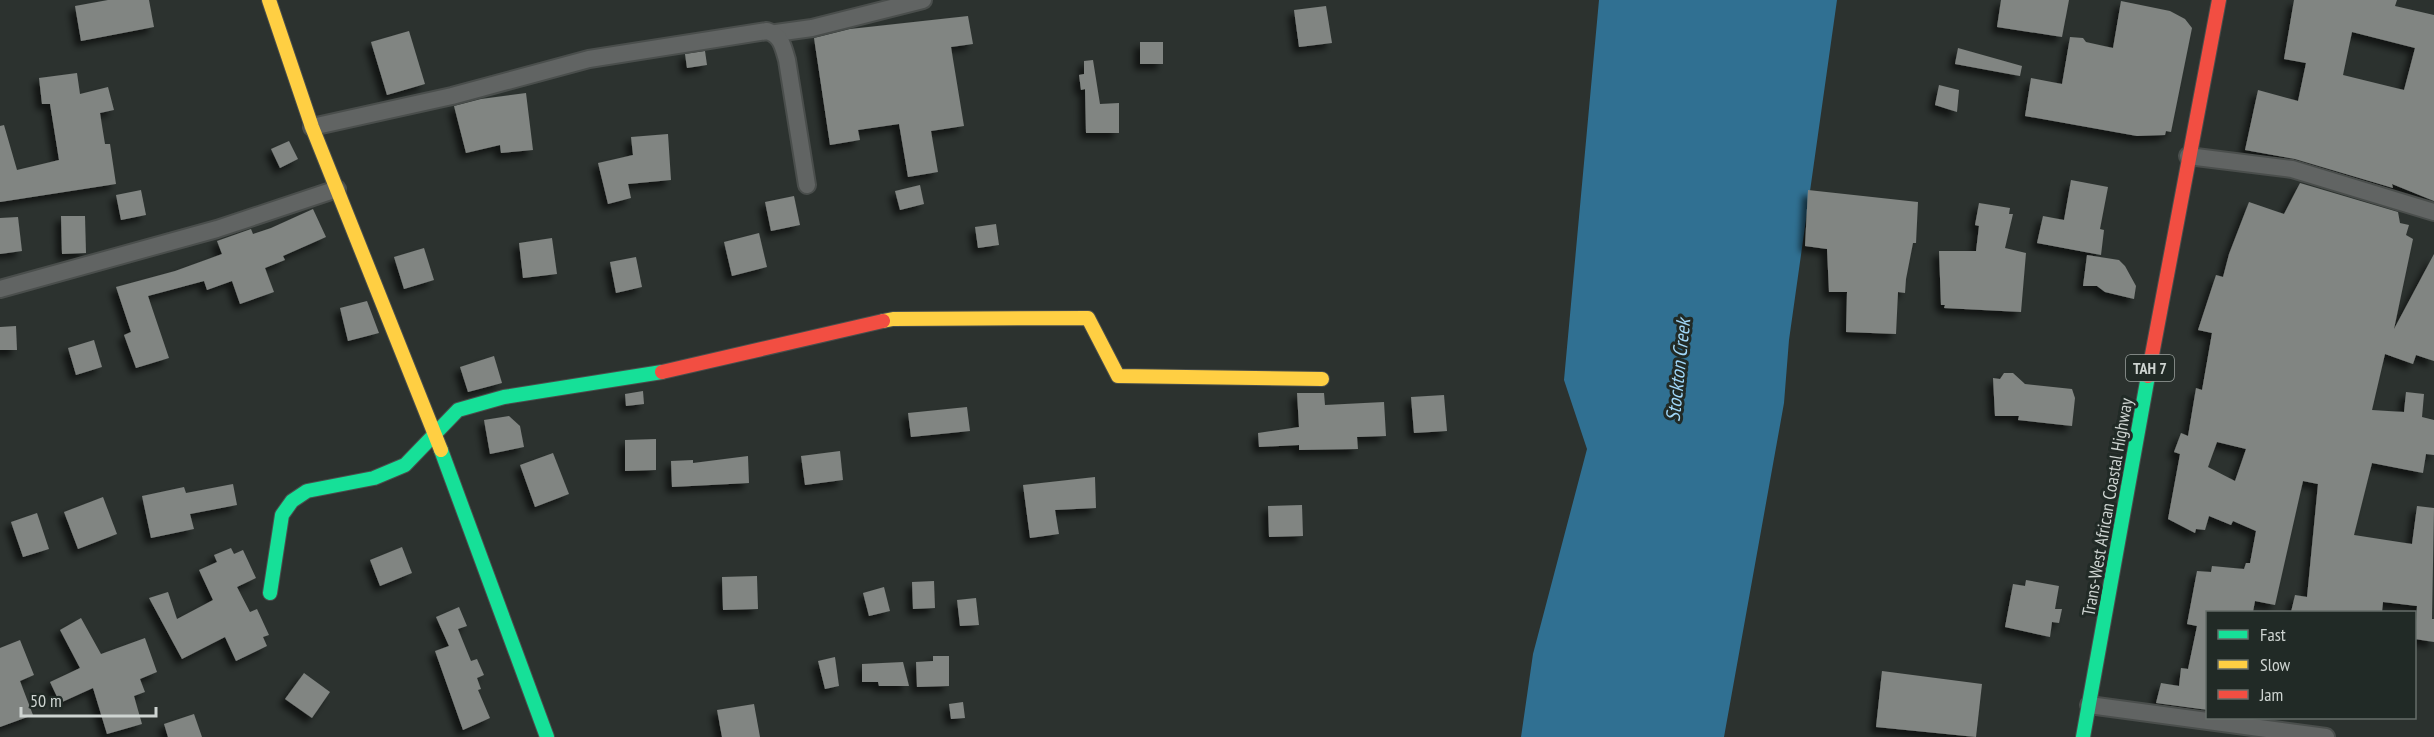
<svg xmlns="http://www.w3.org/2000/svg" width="2434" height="737" font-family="'PT Sans Narrow',sans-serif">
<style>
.water{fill:#307092}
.building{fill:#818582;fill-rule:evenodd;filter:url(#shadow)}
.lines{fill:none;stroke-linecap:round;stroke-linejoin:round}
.street-casing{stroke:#4a4e4c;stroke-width:20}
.fast-casing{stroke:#4a4e4c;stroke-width:16}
.slow-casing{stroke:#4a4e4c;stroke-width:16}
.jam-casing{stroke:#4a4e4c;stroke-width:16}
.street{stroke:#616463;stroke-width:16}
.fast{stroke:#16e098;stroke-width:14}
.slow{stroke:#ffcf43;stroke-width:14}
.jam{stroke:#f24e42;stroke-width:14}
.labels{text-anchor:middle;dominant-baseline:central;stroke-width:6;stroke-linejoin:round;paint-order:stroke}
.shield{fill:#212a26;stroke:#9aa19e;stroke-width:1.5}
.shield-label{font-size:16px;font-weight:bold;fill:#ced4d1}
.street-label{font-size:18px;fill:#ced4d1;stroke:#212a26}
.water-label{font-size:20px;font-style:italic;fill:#a1d7f8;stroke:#212a26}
</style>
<defs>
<filter id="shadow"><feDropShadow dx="-5.5" dy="5.5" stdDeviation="3" flood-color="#0009"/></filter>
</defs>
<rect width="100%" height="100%" fill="#2c322f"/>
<polygon class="water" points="1599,0 1837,0 1789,340 1784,403 1724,737 1521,737 1533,654 1587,449 1564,380"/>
<g class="building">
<polygon points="108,0 149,0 154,27 81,41 75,6"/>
<polygon points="2001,0 2069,0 2062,37 1997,27"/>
<path d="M2294 0H2397L2395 6 2434 15V201L2392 184 2393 188 2295 159 2245 150 2258 90 2298 101 2306 63 2284 59ZM2352 32 2415 48 2404 90 2343 75Z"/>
<polygon points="2121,1 2170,11 2185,19 2192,28 2171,132 2166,131 2165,135 2137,136 2025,116 2031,78 2062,84 2070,37 2083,38 2086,42 2113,48"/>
<polygon points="1326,6 1332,43 1299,47 1294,10"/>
<polygon points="968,16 973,44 951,47 964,126 931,131 938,172 908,177 899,124 858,130 860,140 830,145 814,38 850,29"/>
<polygon points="409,31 425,84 387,95 371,42"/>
<rect x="1140" y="42" width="23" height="22"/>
<polygon points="1958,48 2022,66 2020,76 1955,64"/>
<polygon points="705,51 707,65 687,68 685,54"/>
<polygon points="1093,60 1100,104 1119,103 1119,133 1086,133 1085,89 1081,90 1079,75 1084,74 1084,61"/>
<polygon points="77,73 80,94 108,87 114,110 100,113 105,144 110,144 116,184 0,202 0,126 4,125 17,170 59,160 50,104 42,104 39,78"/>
<polygon points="1939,85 1959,90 1957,112 1935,105"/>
<polygon points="526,93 533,150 501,153 500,145 466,153 454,106 481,99"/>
<polygon points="668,134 671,180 628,184 631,198 608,204 598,163 633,155 631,137"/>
<polygon points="289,141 298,159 280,168 271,149"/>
<polygon points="2071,180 2108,187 2100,229 2104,230 2101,255 2037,243 2043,216 2064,220"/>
<path d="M2300 183 2398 212 2400 223 2409 225 2406 235 2413 239 2394 329 2434 254V361L2416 355 2413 364 2385 354 2372 410 2404 412 2406 392 2424 394 2422 417 2434 420V455L2426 454 2423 473 2372 463 2354 535 2412 544 2417 506 2434 508 2432 619H2434V642L2415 639 2417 606 2383 602 2382 612H2291L2295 595 2307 597 2318 484 2303 481 2275 605 2255 601 2253 612H2208V710L2156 703 2161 683 2179 686 2181 668 2188 669 2197 626 2187 624 2197 571 2211 572 2212 566 2244 569 2246 563H2250L2256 531 2233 521 2231 525 2209 516 2205 530 2196 529 2195 533 2168 519 2180 454 2174 452 2181 433 2188 436 2196 388 2202 390 2212 333 2198 330 2216 275 2223 277 2229 254 2249 202 2284 214ZM2217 442 2246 449 2235 481 2208 467Z"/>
<polygon points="920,185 924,204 900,210 895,191"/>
<polygon points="141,190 146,215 121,220 116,195"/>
<polygon points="1808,190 1918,202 1916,243 1913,243 1906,279 1905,293 1898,292 1896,334 1846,332 1847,292 1829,292 1827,249 1805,246"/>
<polygon points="794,196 800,225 771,231 765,202"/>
<polygon points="1979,203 2010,208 2009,214 2013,214 2005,248 2026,253 2021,312 1944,308 1945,305 1941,305 1939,251 1976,251 1979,226 1975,225"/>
<polygon points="313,209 326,237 283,256 285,260 265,268 274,292 240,304 232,281 207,290 204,281 148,296 169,358 136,368 124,335 131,332 116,287 175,271 222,254 217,241 251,229 253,234 271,228"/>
<polygon points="61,216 85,216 86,253 62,254"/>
<polygon points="18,217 22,251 0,254 0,218"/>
<polygon points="996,224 999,245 978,248 975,227"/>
<polygon points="759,233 767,267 732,276 724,242"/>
<polygon points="552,238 557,274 523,278 519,243"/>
<polygon points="424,248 434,280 404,289 394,257"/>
<polygon points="2087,255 2119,260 2125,266 2136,286 2134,299 2105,292 2097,286 2083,286"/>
<polygon points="636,257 642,287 616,293 610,262"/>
<polygon points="367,301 379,333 348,341 340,308"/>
<polygon points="16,326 17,350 0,350 0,327"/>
<polygon points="94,340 102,367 76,375 68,348"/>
<polygon points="494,356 502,383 468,392 460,367"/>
<polygon points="2004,373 2013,373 2025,384 2072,389 2075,398 2072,426 2018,420 2019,416 1995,416 1993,378 2000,379"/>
<polygon points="643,391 644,404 626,406 625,394"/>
<polygon points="1297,393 1324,393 1325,405 1384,402 1386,436 1357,437 1358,449 1299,450 1299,445 1259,447 1258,433 1299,427"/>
<polygon points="1444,395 1447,431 1414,433 1411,397"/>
<polygon points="967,407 970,431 911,437 908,413"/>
<polygon points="509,416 520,426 524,447 490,454 484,420"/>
<polygon points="656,439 656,470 625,471 625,440"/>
<polygon points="840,451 843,480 805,485 801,456"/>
<polygon points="553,453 569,494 535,507 520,465"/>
<polygon points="748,456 749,483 672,487 671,461 693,460 693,463"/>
<polygon points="1095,477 1096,508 1055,510 1059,534 1030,538 1023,485"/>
<polygon points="233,484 237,505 190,514 194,529 151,538 142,496 184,487 186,493"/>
<polygon points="103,497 117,534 78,549 64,512"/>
<polygon points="1302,505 1303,536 1269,537 1268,506"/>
<polygon points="37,513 49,549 23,557 11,522"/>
<polygon points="402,547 412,573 380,586 370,560"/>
<polygon points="231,548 234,554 243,550 256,578 237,587 250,612 257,609 269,635 263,637 267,646 236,661 225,637 182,659 149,598 168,592 177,619 213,600 199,570 217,562 214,555"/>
<polygon points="757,576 758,609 723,610 722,577"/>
<polygon points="2026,580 2059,586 2055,609 2062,609 2059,623 2052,622 2050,637 2005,627 2013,584 2025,586"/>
<polygon points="934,581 935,608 913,609 912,582"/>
<polygon points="884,587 890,611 869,616 863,593"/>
<polygon points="976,598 979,625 960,626 957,600"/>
<polygon points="459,607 467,626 458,629 471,661 477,659 484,675 477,678 481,689 478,690 490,718 463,730 435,651 449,646 436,617"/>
<polygon points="81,618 101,654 145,638 157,672 140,679 145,692 134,696 142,724 107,734 93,688 60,703 50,682 80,668 60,630"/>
<polygon points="20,640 34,675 20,681 33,715 0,727 0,648"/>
<polygon points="933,656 949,656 949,686 917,687 916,662 933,661"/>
<polygon points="835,657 839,686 825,689 818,661"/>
<polygon points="903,662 909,686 879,686 878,682 862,682 862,664"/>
<polygon points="1882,671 1982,684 1976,737 1876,727"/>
<polygon points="304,673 330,692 312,718 285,699"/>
<polygon points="963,702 965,718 951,719 949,704"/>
<polygon points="754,704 760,737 722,737 717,710"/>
<polygon points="194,714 202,737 168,737 164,724"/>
</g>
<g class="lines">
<g class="street-casing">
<g id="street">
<polyline points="776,33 812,28 923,0"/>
<path d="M312 127 452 96 589 59 767 31C781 35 783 46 787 60L807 185"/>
<polyline points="2188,156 2292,169 2434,212"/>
<polyline points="0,289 217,229 337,189"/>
<polyline points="2089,705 2326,737"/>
</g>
</g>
<g class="fast-casing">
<g id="fast">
<polyline points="441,450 547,737"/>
<polyline points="270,593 282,515 292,501 307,491 374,478 405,465 458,410 504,397 662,372"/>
<polyline points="2083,737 2148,376"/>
</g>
</g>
<g class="slow-casing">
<g id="slow">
<polyline points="269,0 312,127 441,450"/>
<polyline points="883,321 893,319 1088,318 1118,376 1322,379"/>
</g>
</g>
<g class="jam-casing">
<g id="jam">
<polyline points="662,372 883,321"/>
<polyline points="2148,376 2219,0"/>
</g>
</g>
<use href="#street" class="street"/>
<use href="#fast" class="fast"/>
<use href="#slow" class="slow"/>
<use href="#jam" class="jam"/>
</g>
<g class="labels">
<rect class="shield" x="2126" y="355" width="48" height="26" rx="4.5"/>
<g class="shield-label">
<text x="2150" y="368">TAH 7</text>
</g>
<g class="street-label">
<text transform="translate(2107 507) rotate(-80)">Trans-West African Coastal Highway</text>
</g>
<g class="water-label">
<text transform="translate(1678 370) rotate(-84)">Stockton Creek</text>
</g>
</g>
<rect x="2206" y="611" width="210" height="108" fill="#212a26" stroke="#666e6a" stroke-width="1.5"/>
<rect x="2218" y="630" width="30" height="9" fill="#16e098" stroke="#666e6a" stroke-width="1.5"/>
<text x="2260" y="641" font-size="18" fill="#ced4d1">Fast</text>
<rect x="2218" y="660" width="30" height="9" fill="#ffcf43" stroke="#666e6a" stroke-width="1.5"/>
<text x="2260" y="671" font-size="18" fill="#ced4d1">Slow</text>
<rect x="2218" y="690" width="30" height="9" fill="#f24e42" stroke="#666e6a" stroke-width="1.5"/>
<text x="2260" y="701" font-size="18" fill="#ced4d1">Jam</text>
<path d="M21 707v9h135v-9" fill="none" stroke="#ced4d1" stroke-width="3"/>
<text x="30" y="707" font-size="18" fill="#ced4d1" stroke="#212a26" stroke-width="4.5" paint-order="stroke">50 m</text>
</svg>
